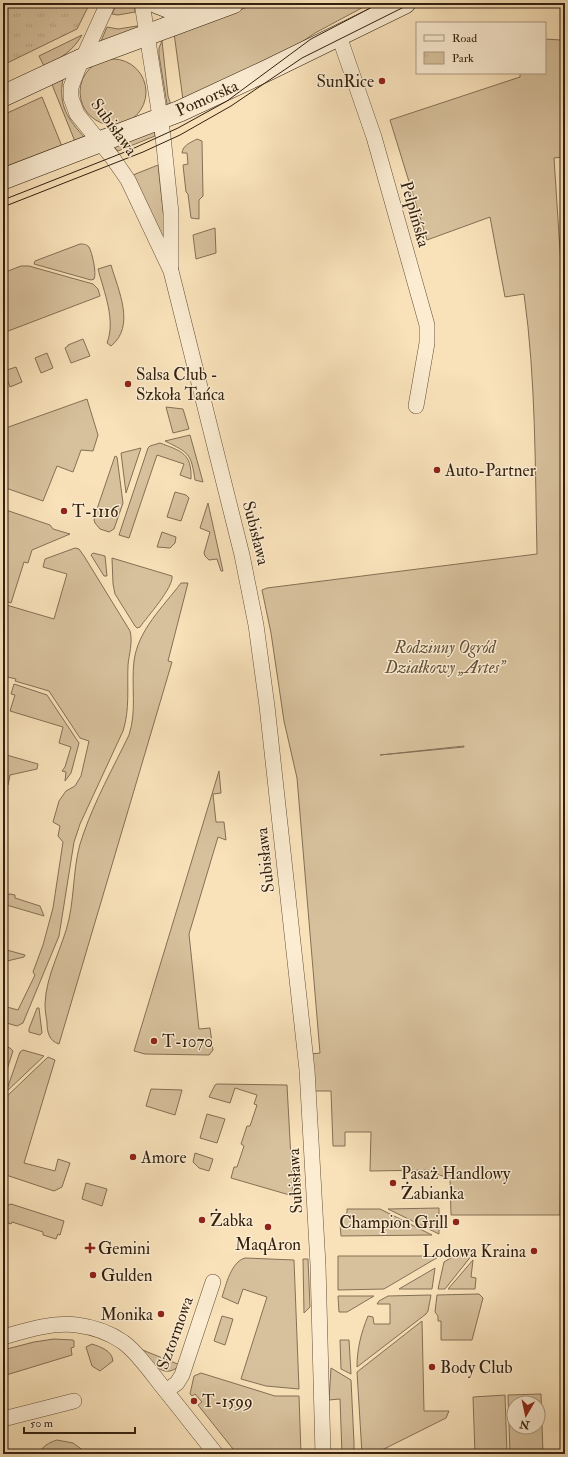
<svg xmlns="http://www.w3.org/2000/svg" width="568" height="1457" font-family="'IM FELL Double Pica',serif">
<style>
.green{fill:#d7c19d;stroke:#847055;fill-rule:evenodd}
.park{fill:url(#park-tufts);stroke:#847055}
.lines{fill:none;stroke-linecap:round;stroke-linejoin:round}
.minor-casing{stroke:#645038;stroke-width:16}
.secondary-casing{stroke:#321f0d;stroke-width:22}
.minor{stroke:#fbecd2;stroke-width:15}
.secondary{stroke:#fbecd2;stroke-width:21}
.tram{stroke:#321f0d;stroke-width:1}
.rail{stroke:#321f0d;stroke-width:3;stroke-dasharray:7 7;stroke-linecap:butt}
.poi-dot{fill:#8f2418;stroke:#fbecd2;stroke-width:1.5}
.labels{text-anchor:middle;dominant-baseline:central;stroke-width:3;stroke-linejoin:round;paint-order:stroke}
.poi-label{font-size:17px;fill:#321f0d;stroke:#fbecd2;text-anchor:start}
.street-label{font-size:17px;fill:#321f0d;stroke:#fbecd2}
.park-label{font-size:17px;font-style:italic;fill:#645038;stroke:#fbecd2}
</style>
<defs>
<pattern id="park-tufts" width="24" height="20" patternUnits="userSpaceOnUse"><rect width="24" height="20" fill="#d7c19d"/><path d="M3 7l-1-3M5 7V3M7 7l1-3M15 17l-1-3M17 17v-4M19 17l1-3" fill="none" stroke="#b9a586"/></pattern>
</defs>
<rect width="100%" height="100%" fill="#f9e2ba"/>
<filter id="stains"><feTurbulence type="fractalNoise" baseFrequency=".005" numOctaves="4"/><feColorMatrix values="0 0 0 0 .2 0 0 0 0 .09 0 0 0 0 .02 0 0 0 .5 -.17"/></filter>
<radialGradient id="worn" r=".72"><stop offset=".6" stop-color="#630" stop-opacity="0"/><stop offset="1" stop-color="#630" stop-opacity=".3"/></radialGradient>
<g class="green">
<polygon points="117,3 134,3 135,12 118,15 112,14"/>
<polygon points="259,3 371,3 315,33 284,54 183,100 174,33"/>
<polygon points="137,26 137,29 101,41 107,27 118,29"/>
<path d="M82 35C72 52 61 58 44 66L39 56Z"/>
<path d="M545 39 561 40 563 157 554 158 565 327V543L564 554 565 838 560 1215H451L450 1178 439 1175 433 1170 370 1171 371 1132H345V1146H333L331 1091H314L310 1054 320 1053 297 778 284 721 271 633 262 590 267 588 537 554C535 467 536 380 524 294L505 297 490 217 427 240 390 120 520 77V73H545ZM464 746V747L380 755Z"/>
<polygon points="162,41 168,96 171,105 167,104 159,55 159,48"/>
<circle cx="113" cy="92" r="33"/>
<path d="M63 79C58 106 68 119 85 138L76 144 51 82Z"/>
<polygon points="42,97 63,149 3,170 3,115"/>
<polygon points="154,130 155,136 118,151 114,147"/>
<path d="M197 139 202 141 203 196 199 200V219L191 218 188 194 186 192 183 165 188 164 187 153H182C183 145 190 143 197 139Z"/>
<polygon points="158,165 167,246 133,175"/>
<polygon points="215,228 216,253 196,259 193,235"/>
<path d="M80 244C83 244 86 244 89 247 92 252 97 274 94 279L91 280 34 264 35 261Z"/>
<path d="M111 265C118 290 136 326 111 346L107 343C116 320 104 292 98 269Z"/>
<polygon points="21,266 29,266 93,284 98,289 100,296 3,333 3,273"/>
<polygon points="83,339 90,356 71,363 65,348 68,346 68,345"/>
<polygon points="47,353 53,368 41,373 35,358"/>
<polygon points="16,367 22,382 10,387 4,371"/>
<polygon points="87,399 98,435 93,451 81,450 73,472 57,466 43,501 3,487 3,429"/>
<polygon points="166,407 183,409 189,429 173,433"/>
<path d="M190 435 203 482 195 480C191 453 189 453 165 441Z"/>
<path d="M160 443C181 451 192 453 191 479L180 475 184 464 157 455 129 538 119 535 148 448 150 446Z"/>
<polygon points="141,448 126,493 121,453"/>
<polygon points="115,456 117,457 123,503 114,529 109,532 100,529 95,523 94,520 97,509"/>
<polygon points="175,492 186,495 189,498 181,521 167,517"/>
<polygon points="208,503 223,571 221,571 217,559 209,560 205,556 204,553 210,532 200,528"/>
<polygon points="3,509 50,525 53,529 70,534 32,550 28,563 24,562 11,603 3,600"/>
<polygon points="162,532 176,537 175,543 170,548 157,547"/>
<path d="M75 548 79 549 84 556 130 631C133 643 129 654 128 665 127 688 130 709 123 731L80 824 74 842 59 936 23 1023 17 1026 3 1022V1006L18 1010 35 975 33 972 43 945 53 908 63 842 58 836 60 826 53 822 59 801 66 791 75 786 81 776 89 741 80 738 49 691 15 681 16 679 3 676V604L54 619 67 574 43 567 45 559Z"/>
<polygon points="93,553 105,556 107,576 104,576 91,555"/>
<path d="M112 558 172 576C174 587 147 617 140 627L137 628 135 626 115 594 113 584Z"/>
<path d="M181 583H188L168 661 172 662 59 1044C49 1041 47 1032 47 1022 46 1016 45 1010 45 1004 46 974 63 947 69 919 75 891 73 861 83 835 95 800 113 768 129 735 137 711 131 686 134 661 138 630 163 607 181 583Z"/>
<polygon points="14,684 47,695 79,743 71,773 65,781 66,772 62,771 65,767 71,747 59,743 63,727 10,711 15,695 11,694"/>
<polygon points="3,754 38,764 37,769 10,775 8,785 4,784 5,777 3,776"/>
<polygon points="219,771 221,793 213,794 216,822 224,822 226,840 218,837 189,934 199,1029 210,1028 213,1050 209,1055 145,1054 134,1051"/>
<polygon points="10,894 15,895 15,898 40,906 44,916 3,904 3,895"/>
<polygon points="3,949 25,955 24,957 3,962"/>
<polygon points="37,1008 39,1008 42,1033 40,1035 29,1032 29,1029"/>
<polygon points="3,1045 10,1048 13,1051 3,1082"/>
<polygon points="23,1050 44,1056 6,1092 20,1052"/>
<polygon points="48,1057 55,1060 24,1163 55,1171 58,1159 70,1163 62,1187 54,1191 3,1174 4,1099"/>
<polygon points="217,1084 287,1085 293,1196 231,1178 234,1167 237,1167 244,1146 241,1144 247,1126 250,1126 257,1105 254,1104 257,1095 235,1088 230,1103 209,1097 215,1085"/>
<polygon points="151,1089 182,1090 175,1115 146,1106"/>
<polygon points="207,1114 225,1119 217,1143 200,1138"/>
<polygon points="195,1153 213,1159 209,1171 199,1168 193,1162"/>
<polygon points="86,1183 107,1189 102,1206 82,1199"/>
<path d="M11 1204 64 1221 60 1235 58 1234 56 1239 43 1235V1232L12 1222 11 1224 3 1221C3 1214 3 1206 11 1204Z"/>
<polygon points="439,1208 439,1234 388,1209"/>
<polygon points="347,1209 380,1209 432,1235 341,1236 340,1224 347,1212"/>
<polygon points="472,1255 445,1289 438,1289 444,1262 454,1256"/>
<polygon points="338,1256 440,1256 384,1289 338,1290"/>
<path d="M245 1258 294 1260 299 1389 266 1386 241 1379 267 1297 243 1289 238 1304 222 1297C226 1285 231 1262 245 1258Z"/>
<polygon points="303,1259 308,1259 310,1307 304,1313"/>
<polygon points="473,1260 471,1277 476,1278 475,1289 448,1289"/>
<polygon points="435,1268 432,1289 399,1289"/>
<polygon points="479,1294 483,1298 472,1340 441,1340 441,1321 438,1321 438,1316 435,1312 437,1295"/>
<path d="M431 1295 428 1311 426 1314 357 1367C357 1349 361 1333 368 1316L373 1317 374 1324H390V1304H377L379 1301 388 1296Z"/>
<polygon points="338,1296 374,1296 347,1312 339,1312"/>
<polygon points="222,1316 233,1319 225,1345 214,1341"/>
<polygon points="422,1321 424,1411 449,1411 446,1418 374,1454 362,1454 357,1372"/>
<polygon points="54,1339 73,1340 74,1341 74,1347 71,1348 72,1355 3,1376 3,1350 34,1342"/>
<polygon points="340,1340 349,1340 351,1374 341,1369"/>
<path d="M92 1344C100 1347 112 1350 113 1361L100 1371 92 1366 86 1347Z"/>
<path d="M140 1349 180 1365C163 1382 150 1360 140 1349Z"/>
<polygon points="331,1368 351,1380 354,1443 354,1449 351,1454 342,1454 340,1399 329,1400"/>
<polygon points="201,1373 275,1396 299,1396 301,1454 237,1454 198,1405 202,1402 195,1394 192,1396 190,1394 194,1376"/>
<path d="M541 1394 543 1454H510L508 1395ZM514 1403H538V1427H514Z"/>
<polygon points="505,1395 507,1454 475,1454 473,1397"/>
<path d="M57 1440 73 1443 88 1454H38C43 1446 48 1443 57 1440Z"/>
</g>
<polygon class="park" points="3,3 93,3 89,5 77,29 3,65"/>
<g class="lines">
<g class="minor-casing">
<g id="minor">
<polyline points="108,3 77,71 71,87 71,98 77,114 112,157 128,180 171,271 242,555 256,625 267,706 307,1070 318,1265 323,1454"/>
<polyline points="142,3 163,136 171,213 171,266"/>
<polyline points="339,36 374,137 427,325 427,343 416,406"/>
<path d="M3 1337C27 1330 52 1322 77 1325 93 1327 110 1333 123 1342 139 1354 152 1374 165 1390 182 1411 199 1433 216 1454"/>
<polyline points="166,1391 177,1383 182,1375 213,1282"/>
<polyline points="3,1419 74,1401"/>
</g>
</g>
<g class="secondary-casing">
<g id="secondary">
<polyline points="157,3 193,17"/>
<polyline points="3,96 82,59 233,3"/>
<polyline points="3,179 180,111 268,70 405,3"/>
</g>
</g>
<use href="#minor" class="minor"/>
<use href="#secondary" class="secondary"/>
<g class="tram">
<polyline points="3,200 130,150 178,128 227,101 311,39 380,3"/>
<polyline points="3,207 143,152 180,135 231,106 302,58 412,3"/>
</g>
<polyline class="rail" points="565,3 565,6"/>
</g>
<g class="poi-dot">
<circle cx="382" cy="81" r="4"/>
<circle cx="128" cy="384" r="4"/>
<circle cx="437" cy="470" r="4"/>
<circle cx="64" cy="511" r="4"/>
<circle cx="154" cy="1041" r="4"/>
<circle cx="133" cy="1157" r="4"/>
<circle cx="393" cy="1183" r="4"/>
<circle cx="202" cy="1220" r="4"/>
<circle cx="456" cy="1222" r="4"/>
<circle cx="268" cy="1227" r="4"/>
<path d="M88 1242h4v4h4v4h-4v4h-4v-4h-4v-4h4z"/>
<circle cx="534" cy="1251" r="4"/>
<circle cx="93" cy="1275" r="4"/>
<circle cx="161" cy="1314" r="4"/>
<circle cx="432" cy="1367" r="4"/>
<circle cx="194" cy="1401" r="4"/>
</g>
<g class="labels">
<g class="poi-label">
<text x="374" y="81" text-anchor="end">SunRice</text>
<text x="136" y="374">Salsa Club -<tspan x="136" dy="20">Szkoła Tańca</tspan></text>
<text x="445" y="470">Auto-Partner</text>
<text x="72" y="511">T-1116</text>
<text x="162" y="1041">T-1070</text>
<text x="141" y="1157">Amore</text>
<text x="401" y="1173">Pasaż Handlowy<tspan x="401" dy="20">Żabianka</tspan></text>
<text x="210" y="1220">Żabka</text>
<text x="448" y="1222" text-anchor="end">Champion Grill</text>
<text x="268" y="1244" text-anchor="middle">MaqAron</text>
<text x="98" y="1248">Gemini</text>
<text x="526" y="1251" text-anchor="end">Lodowa Kraina</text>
<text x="101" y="1275">Gulden</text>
<text x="153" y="1314" text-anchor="end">Monika</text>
<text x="440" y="1367">Body Club</text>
<text x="202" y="1401">T-1599</text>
</g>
<g class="street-label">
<text transform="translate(207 98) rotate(-24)">Pomorska</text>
<text transform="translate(114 127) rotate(54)">Subisława</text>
<text transform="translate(415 214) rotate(74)">Pelplińska</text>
<text transform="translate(256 533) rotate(76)">Subisława</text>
<text transform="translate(265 860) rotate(-96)">Subisława</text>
<text transform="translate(295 1181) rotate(-93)">Subisława</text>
<text transform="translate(175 1333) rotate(-70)">Sztormowa</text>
</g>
<g class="park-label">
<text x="445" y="647">Rodzinny Ogród<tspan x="445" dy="20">Działkowy „Artes”</tspan></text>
</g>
</g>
<rect width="568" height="1457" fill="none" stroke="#f9e2ba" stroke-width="16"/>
<rect x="4" y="4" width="560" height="1449" fill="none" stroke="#321f0d" stroke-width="2"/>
<rect x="8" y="8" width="552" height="1441" fill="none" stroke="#321f0d"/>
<rect x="416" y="22" width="130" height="52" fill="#fbecd2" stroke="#ab9a83"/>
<rect x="424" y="35" width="20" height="6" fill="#fbecd2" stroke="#ab9a83"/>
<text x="452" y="42" font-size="12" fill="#321f0d">Road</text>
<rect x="424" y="52" width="20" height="12" fill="url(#park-tufts)" stroke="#ab9a83"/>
<text x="452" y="62" font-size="12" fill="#321f0d">Park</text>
<g transform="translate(526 1415) rotate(189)"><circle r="19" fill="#fbecd2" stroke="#ab9a83"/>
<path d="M0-3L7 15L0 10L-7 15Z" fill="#8f2418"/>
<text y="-6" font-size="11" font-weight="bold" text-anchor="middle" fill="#321f0d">N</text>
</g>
<path d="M24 1427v6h111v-6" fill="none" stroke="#321f0d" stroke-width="2"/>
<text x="30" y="1427" font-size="12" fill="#321f0d" stroke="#fbecd2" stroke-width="3" paint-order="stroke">50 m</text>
<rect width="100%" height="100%" filter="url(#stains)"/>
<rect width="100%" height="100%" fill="url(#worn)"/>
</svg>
